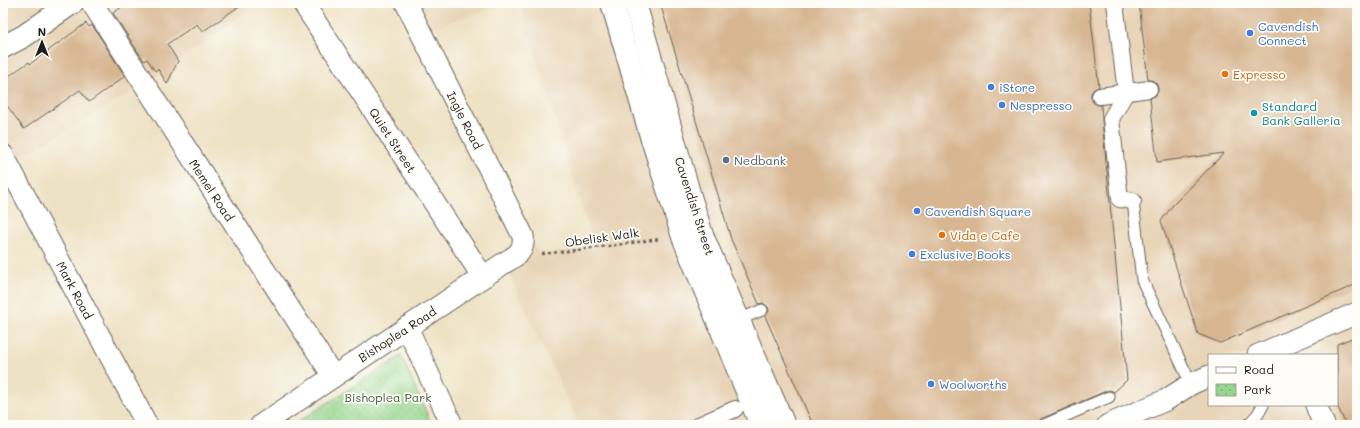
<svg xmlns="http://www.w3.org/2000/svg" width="1360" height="428" font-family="Mali,sans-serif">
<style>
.built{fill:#e8d4b7;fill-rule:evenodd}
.park{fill:url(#park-dots);stroke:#587954}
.building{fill:#d7b691}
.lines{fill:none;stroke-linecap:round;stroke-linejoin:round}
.service-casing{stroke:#666157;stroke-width:13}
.pedestrian-casing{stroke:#666157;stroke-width:18}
.minor-casing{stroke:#666157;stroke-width:23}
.tertiary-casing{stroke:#666157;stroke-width:24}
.secondary-casing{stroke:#666157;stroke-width:24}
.path{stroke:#666157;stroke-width:2.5;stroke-dasharray:3 3;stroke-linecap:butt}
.service{stroke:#fff;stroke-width:11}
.pedestrian{stroke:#fff;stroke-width:16}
.minor{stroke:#fff;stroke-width:21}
.tertiary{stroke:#fff;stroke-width:22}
.secondary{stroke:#fff;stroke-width:22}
.shop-dot{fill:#3f7fe0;stroke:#fdfcf7;stroke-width:1.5}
.food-dot{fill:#e8710a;stroke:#fdfcf7;stroke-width:1.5}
.culture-dot{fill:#0f9aa8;stroke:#fdfcf7;stroke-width:1.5}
.service-dot{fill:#5c6f8a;stroke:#fdfcf7;stroke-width:1.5}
.labels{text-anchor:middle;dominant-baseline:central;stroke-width:3.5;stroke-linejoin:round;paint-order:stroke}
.shop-label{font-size:12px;fill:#366cbe;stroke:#fdfcf7;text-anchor:start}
.food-label{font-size:12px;fill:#c56008;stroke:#fdfcf7;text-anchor:start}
.culture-label{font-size:12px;fill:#0d838f;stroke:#fdfcf7;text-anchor:start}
.street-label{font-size:12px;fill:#1c1c1c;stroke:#fdfcf7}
.service-label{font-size:12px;fill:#4e5e75;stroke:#fdfcf7;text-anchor:start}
.park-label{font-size:12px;fill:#465d43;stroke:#fdfcf7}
</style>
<defs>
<pattern id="park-dots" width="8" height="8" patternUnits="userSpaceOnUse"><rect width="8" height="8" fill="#95d68c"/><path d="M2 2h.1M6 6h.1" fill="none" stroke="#80b778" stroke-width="1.8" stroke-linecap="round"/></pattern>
</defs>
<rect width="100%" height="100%" fill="#fdfcf7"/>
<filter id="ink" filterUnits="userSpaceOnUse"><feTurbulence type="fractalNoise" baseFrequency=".025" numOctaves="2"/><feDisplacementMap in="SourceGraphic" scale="8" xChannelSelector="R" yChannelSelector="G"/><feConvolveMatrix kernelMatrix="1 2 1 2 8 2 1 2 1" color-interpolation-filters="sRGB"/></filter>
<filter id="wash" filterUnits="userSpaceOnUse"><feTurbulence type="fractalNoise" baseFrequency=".012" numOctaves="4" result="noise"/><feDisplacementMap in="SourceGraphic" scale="16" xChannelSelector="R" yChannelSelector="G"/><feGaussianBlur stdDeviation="0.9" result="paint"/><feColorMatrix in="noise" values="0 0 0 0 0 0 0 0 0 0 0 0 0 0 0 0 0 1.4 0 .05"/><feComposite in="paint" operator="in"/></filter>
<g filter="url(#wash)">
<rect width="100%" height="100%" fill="#eee2c4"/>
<g class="built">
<polygon points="3,3 258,3 144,85 9,164 3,155"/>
<polygon points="406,3 506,3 421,32"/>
<path d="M520 3H1357V425H579L504 263 523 236 541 254 594 248ZM1209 355H1337V405H1209Z"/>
</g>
<polygon class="park" points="401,356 432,425 293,425"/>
<g id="blocks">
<g class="building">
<polygon points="128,3 244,3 202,32 197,24 167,44 178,61 167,84 158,69 155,71 147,59 144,61 113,13"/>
<polygon points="660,3 1089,3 1099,87 1094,89 1091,93 1091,97 1093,102 1097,105 1101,105 1102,120 1127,380 1114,392 1110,390 1106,391 1041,419 1038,421 1037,425 813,425 765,316 769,311 768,307 763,303 759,304 731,239 692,107"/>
<polygon points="1139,3 1357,3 1357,284 1220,343 1198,334 1161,221 1173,205 1224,153 1157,162 1150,98 1155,96 1158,92 1158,88 1156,83 1152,80 1148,80"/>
<polygon points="86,23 89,27 92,25 125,76 89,102 80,90 24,129 3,100 3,80 29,62 30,64"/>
<polygon points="1357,336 1357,425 1346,425 1337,405 1337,344"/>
</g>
</g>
</g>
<g filter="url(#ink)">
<use href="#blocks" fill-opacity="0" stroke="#666157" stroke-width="1"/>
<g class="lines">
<g class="service-casing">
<g id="service">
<polyline points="1133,201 1142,280 1191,384"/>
<polyline points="738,320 762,310"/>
<polyline points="1044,425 1109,397"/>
<polyline points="1248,425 1258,414 1263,405"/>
</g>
</g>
<g class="pedestrian-casing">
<g id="pedestrian">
<polyline points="1115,3 1126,92 1111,119 1120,199 1133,201"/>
<polyline points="1100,96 1149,89"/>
<polyline points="699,425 735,409"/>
</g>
</g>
<g class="minor-casing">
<g id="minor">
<polyline points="92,3 333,376"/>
<polyline points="303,3 483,277"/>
<polyline points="3,155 147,425"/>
<polyline points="407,327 452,425"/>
<polyline points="1258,355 1357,313"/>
<polyline points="1316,405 1324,425"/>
<path d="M261 425 504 263C516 256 525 252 523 236L406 3"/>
<polyline points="1108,425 1166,400 1191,384 1209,376"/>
</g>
</g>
<g class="tertiary-casing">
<g id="tertiary">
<polyline points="612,3 651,136 683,237 761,425"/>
<polyline points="635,3 689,193 702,235 784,425"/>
</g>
</g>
<g class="secondary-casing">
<polyline id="secondary" points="3,47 24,36 72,3"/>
</g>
<polyline class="path" points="542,254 594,248 660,239"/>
<use href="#service" class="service"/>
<use href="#pedestrian" class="pedestrian"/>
<use href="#minor" class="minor"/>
<use href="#tertiary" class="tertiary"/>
<use href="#secondary" class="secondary"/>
</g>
</g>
<g class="shop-dot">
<circle cx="1250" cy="33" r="4"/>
<circle cx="991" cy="87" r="4"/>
<circle cx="1002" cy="105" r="4"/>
<circle cx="917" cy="211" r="4"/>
<circle cx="912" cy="254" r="4"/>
<circle cx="931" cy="384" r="4"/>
</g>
<g class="food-dot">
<circle cx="1225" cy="74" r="4"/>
<circle cx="942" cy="235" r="4"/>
</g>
<circle class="culture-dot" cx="1254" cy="113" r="4"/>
<circle class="service-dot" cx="726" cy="160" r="4"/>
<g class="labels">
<g class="shop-label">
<text x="1258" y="26">Cavendish<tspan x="1258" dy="14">Connect</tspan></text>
<text x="999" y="87">iStore</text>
<text x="1010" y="105">Nespresso</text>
<text x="925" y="211">Cavendish Square</text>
<text x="920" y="254">Exclusive Books</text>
<text x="939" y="384">Woolworths</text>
</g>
<g class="food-label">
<text x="1233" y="74">Expresso</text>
<text x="950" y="235">Vida e Cafe</text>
</g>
<g class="culture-label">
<text x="1262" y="106">Standard<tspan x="1262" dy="14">Bank Galleria</tspan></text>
</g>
<g class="street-label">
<text transform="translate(465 120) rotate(63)">Ingle Road</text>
<text transform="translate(393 140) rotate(57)">Quiet Street</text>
<text transform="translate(212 190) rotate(57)">Memel Road</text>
<text transform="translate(695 206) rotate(72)">Cavendish Street</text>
<text transform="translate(602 237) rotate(-8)">Obelisk Walk</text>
<text transform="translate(75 290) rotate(62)">Mark Road</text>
<text transform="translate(397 334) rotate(-33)">Bishoplea Road</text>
</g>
<g class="service-label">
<text x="734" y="160">Nedbank</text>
</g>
<g class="park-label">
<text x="388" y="397">Bishoplea Park</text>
</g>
</g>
<rect width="1360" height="428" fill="none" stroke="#fdfcf7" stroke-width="16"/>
<rect x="1208" y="354" width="130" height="52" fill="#fdfcf7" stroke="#a3a29f"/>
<rect x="1216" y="367" width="20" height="6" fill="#ffffff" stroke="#a3a29f"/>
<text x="1244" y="374" font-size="12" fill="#1c1c1c">Road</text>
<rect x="1216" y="384" width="20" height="12" fill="url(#park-dots)" stroke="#a3a29f"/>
<text x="1244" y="394" font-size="12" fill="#1c1c1c">Park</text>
<g transform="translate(42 42)" stroke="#fdfcf7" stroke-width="3" paint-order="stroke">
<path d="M0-3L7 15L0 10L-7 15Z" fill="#1c1c1c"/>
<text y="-6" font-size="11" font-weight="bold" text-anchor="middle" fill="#1c1c1c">N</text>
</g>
</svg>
